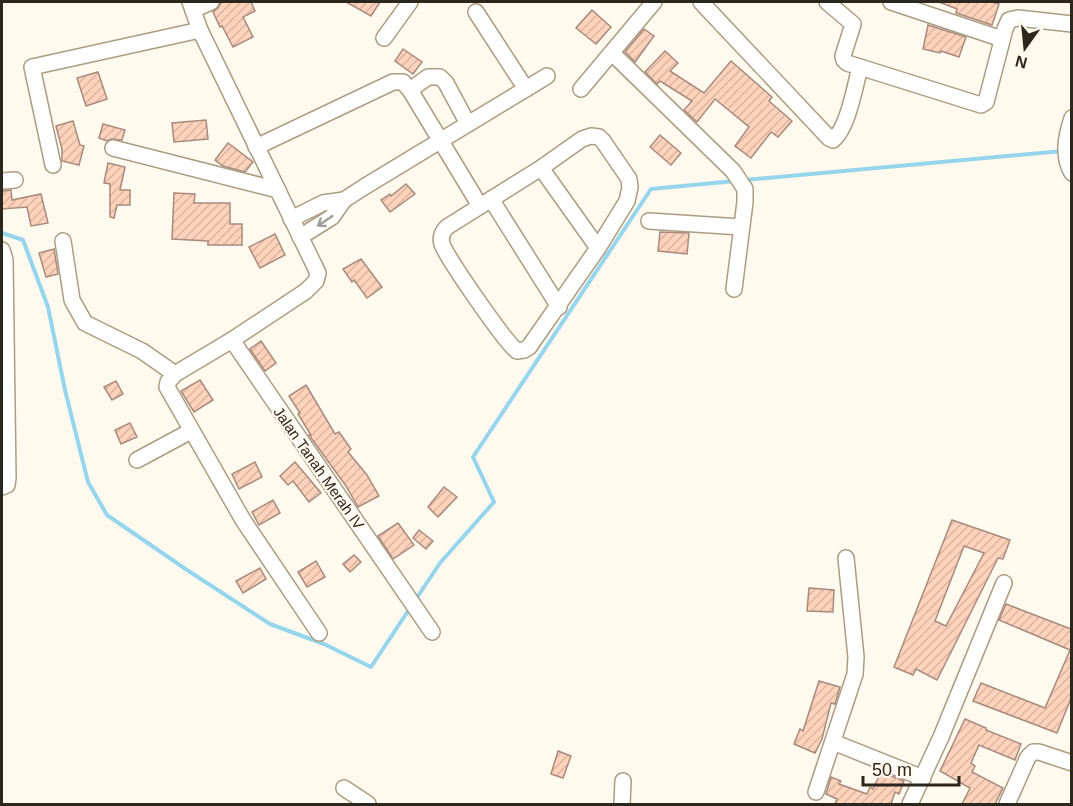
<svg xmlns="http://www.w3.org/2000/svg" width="1073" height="806" font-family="Helvetica,sans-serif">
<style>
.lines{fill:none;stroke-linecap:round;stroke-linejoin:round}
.stream{stroke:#96d5ee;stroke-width:4}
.building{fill:url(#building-hatch);stroke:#a78b7d;stroke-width:1.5;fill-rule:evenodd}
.minor-casing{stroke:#ab9d83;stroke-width:18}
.minor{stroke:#fff;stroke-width:15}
.oneway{stroke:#a09e99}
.labels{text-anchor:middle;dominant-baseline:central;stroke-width:4.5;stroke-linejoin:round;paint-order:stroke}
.street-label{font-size:15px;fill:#2c271d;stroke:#fff9ee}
</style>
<defs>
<pattern id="building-hatch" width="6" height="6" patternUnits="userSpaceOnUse" patternTransform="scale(1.5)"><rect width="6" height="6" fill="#fed3bc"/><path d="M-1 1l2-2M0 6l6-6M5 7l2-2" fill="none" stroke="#dab5a1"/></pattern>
</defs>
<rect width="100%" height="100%" fill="#fff9ee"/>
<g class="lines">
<g class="stream">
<polyline points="745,180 1063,151"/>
<polyline points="2,233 23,240 48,307 65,390 88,482 107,515 187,570 270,624 324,644 371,667 410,608"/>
<polyline points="416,599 440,563 494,502 473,457 651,189 735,181"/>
</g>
</g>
<g class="building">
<polygon points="221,2 251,2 255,11 243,17 253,37 233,47 222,26 220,27 213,12 218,8"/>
<polygon points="346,2 380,2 371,16"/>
<polygon points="939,2 992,2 999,4 992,25 956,13 957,9"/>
<polygon points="592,10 611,27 596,44 576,28"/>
<polygon points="928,25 966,37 959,57 941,51 940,53 923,49"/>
<polygon points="644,29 654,36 635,62 625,52"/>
<polygon points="403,49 422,62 413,74 395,61"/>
<polygon points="665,51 678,63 670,71 704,93 731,61 772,97 769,101 792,121 778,137 771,132 751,158 735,146 749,127 715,99 697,122 684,110 692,101 660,81 657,84 645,72"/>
<polygon points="98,72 107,99 86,106 77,78"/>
<polygon points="206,120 208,139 174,142 172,123"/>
<polygon points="73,121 80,145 84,146 79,165 62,161 62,149 56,126"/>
<polygon points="103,124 125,130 122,140 111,139 107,141 99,138"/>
<polygon points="660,135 681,153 671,165 650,147"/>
<polygon points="228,143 253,162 245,172 223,166 215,160"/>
<polygon points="108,163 125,167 120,190 130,190 130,205 117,205 114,218 110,217 110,184 104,183"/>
<polygon points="406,184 415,194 390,212 381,200 390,194 391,196"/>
<polygon points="11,190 12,200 41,194 48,223 31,226 27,207 2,209 2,191"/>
<polygon points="174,193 195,194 194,203 230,203 230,224 242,224 242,245 208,245 208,241 172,239"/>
<polygon points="660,232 689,233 687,254 658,251"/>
<polygon points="275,234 285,255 260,268 249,247"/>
<polygon points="54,249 58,274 46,277 39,253"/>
<polygon points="361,259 382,287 367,298 354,280 352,282 343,269"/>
<polygon points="261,341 276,363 265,371 250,349"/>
<polygon points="200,380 213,400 194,412 181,391"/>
<polygon points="116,381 123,394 112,400 104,387"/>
<polygon points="306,385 335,434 339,432 351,449 348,452 367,475 379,496 358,507 346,486 309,435 311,435 298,414 300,413 289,396"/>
<polygon points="130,423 137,437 121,444 115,430"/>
<polygon points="255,462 262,477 239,489 232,474"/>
<polygon points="295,462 321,493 309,502 293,481 288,485 280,476"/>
<polygon points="444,487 457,497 438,517 428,507"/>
<polygon points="273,500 280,513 259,525 252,512"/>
<path d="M952 520 1010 540 1003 559 998 558 937 680 916 669 913 675 894 667ZM964 546 984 553 946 626 935 621Z"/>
<polygon points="398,523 414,545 393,559 378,536"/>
<polygon points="419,530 433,541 426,549 413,538"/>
<polygon points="354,555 361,562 350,572 343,564"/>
<polygon points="316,561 325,577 307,587 298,572"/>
<polygon points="260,568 266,579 243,593 236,581"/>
<polygon points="809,588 834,590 833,612 807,611"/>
<polygon points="1006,604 1071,629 1071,698 1057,733 973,701 981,683 1045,708 1070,650 999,620"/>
<polygon points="819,681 840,687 835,704 831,703 822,739 815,753 794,744 800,729 803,731"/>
<polygon points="965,719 986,728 986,730 1021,744 1015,760 979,745 971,763 975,766 972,772 1003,788 995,804 962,804 970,788 940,771"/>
<polygon points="558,751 571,756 563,778 551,774"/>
<polygon points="881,772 904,781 899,794 895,792 891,804 835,804 837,799 826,794 831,777 841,781 839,784 867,794 870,787 873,789"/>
</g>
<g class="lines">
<g class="minor-casing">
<g id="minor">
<polyline points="190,2 200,30 318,273 316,281 306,291 232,340 175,374 168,382 167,387 243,520 319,633"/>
<path d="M701 2 829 138 833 140C848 128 855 86 860 67"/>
<polyline points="827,2 853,24 843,56 844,60 847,63 981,105 986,102 1005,29 1009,20 1018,18 1072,24"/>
<polyline points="891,2 1002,39"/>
<polyline points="193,10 211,2"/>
<polyline points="476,12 526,89"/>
<polyline points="384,38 410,2"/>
<polyline points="612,53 733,171 745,189 745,202 734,289"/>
<polyline points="581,89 654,2"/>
<polyline points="410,90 428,77 440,77 446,83 468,124"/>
<path d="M1072 118C1066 136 1062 156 1072 173"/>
<path d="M591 136 599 137 603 141 629 179 630 187 627 201 598 248 529 347 524 350 517 351C505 342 447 258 442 244 440 237 442 232 447 227L541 168 582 139Z"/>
<polyline points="256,147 393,82 403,82 410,90 480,206"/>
<polyline points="113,148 278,190"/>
<polyline points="53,165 32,67 200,30"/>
<polyline points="541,168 598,248"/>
<polyline points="2,181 15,180"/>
<polyline points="491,199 559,307"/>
<polyline points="291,219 323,203 344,200"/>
<polyline points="649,221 741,227"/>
<polyline points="300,237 332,217 344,200 364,187 547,76"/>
<polyline points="63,241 72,300 85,323 142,351 175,374"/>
<polyline points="2,250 5,260 8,478 7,485 2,487"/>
<polyline points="232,340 432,632"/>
<polyline points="137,460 191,431"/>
<polyline points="833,742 923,778"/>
<polyline points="344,788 368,804"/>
<polyline points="816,792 855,674 856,657 846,558"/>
<polyline points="622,804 623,781"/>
<polyline points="910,804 941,737 1004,583"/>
<polyline points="1007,804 1028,757 1033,752 1039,752 1072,763"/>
</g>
</g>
<use href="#minor" class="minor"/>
</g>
<defs><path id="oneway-shaft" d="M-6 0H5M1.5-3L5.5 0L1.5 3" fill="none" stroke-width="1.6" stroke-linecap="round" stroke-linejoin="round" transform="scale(1.5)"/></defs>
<use class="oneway" href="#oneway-shaft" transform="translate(325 221) rotate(146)"/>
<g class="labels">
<g class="street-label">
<text transform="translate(319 468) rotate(55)">Jalan Tanah Merah IV</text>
</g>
</g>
<rect width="1073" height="806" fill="none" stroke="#2c271d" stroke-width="6"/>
<g transform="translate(1025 48) rotate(195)" stroke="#fff9ee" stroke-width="4.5" paint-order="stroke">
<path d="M0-4.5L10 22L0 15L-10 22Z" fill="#2c271d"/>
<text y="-9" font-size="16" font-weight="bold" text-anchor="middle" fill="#2c271d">N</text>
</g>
<path d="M863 776v9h96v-9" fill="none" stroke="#2c271d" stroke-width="3"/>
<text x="872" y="776" font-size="18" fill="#2c271d" stroke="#fff9ee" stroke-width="4.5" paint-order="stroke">50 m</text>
</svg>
